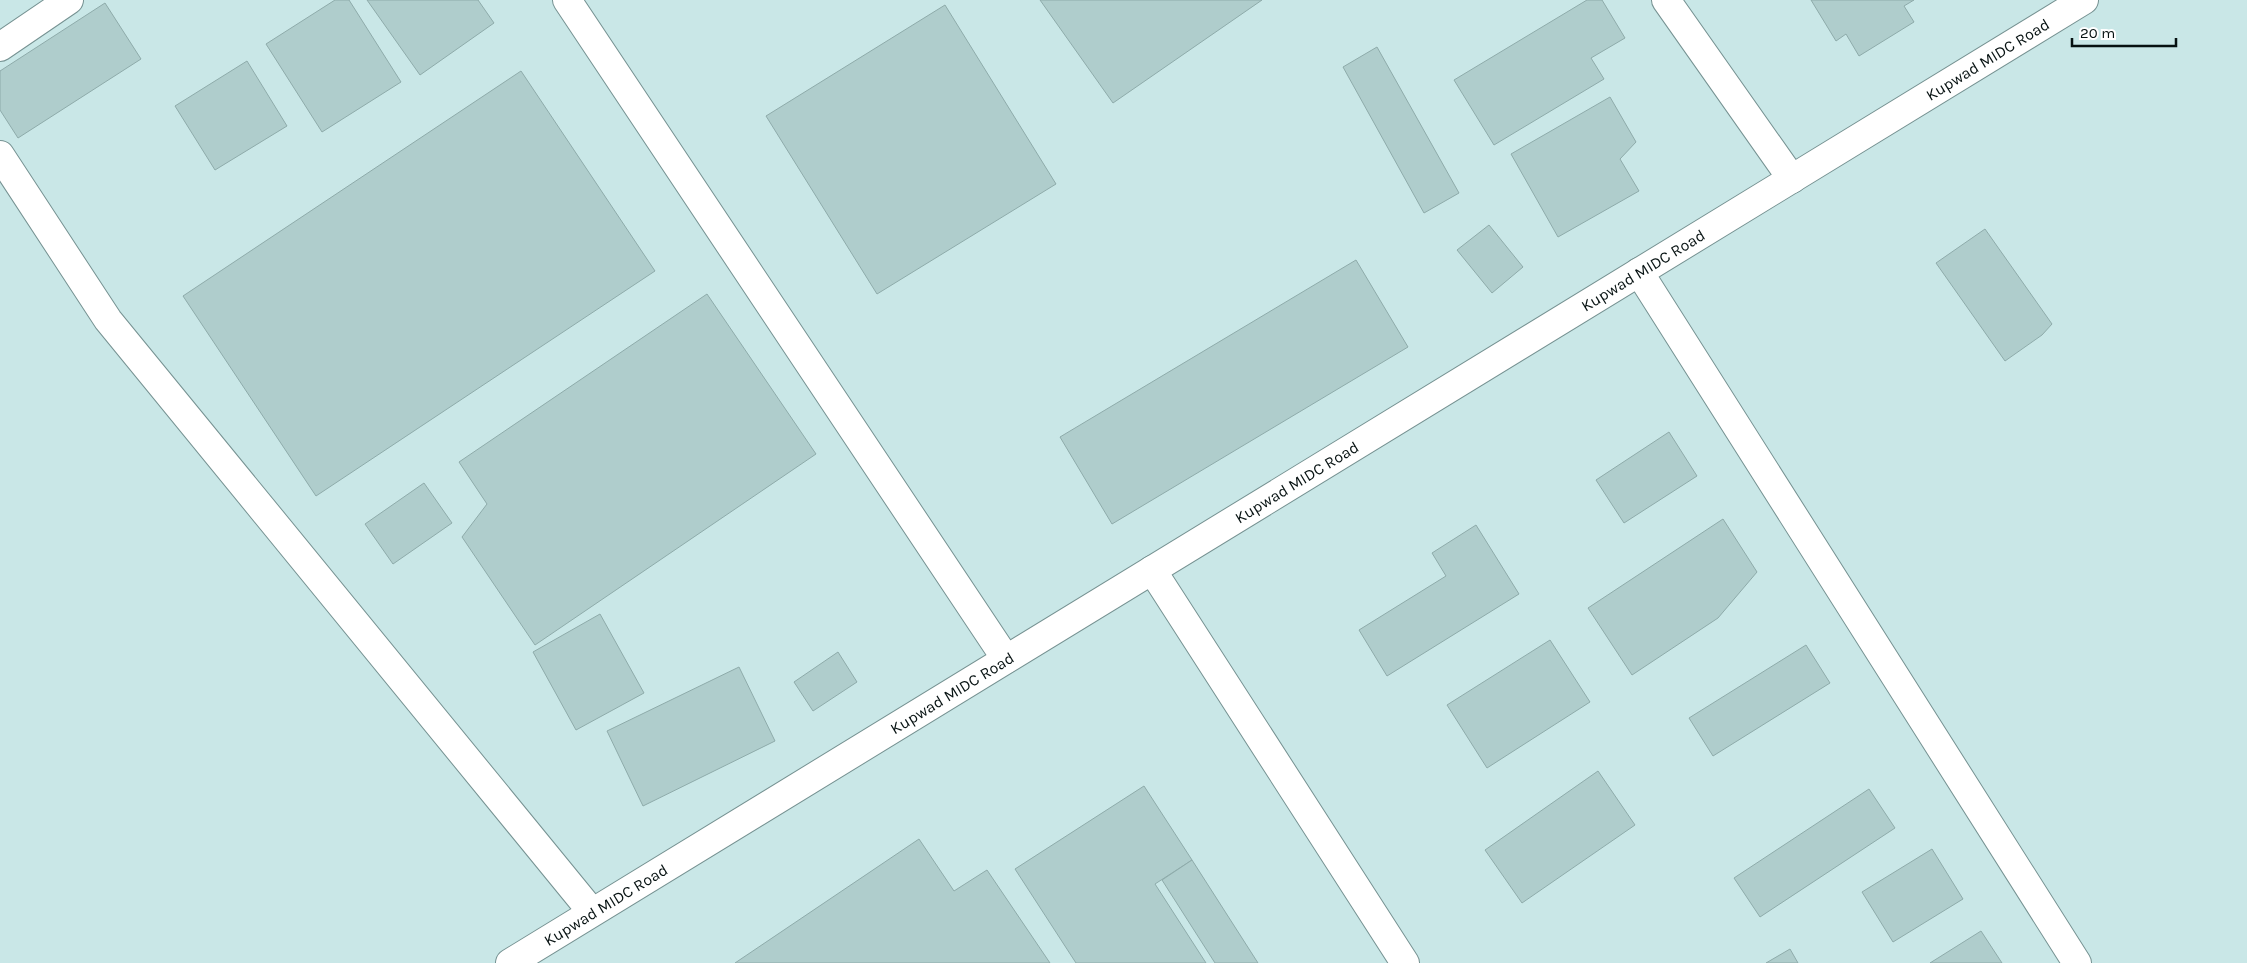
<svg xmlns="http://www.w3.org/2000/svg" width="2247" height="963" font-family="Karla,sans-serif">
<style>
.building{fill:#afcdcc;stroke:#8eabaa}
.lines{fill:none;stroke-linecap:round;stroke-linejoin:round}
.street-casing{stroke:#769292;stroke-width:30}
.primary-casing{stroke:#769292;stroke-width:30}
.street{stroke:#fff;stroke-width:28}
.primary{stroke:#fff;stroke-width:28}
.labels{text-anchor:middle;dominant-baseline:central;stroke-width:4;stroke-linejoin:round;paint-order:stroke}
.street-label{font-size:16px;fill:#071212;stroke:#fff}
</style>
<rect width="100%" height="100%" fill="#c9e7e7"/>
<g class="building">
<polygon points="335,0 349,0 401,82 322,132 266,44"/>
<polygon points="367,0 478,0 494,23 420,75"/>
<polygon points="1040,0 1262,0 1113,103"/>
<polygon points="1587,0 1602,0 1625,38 1591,58 1604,79 1494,145 1454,80"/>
<polygon points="1811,0 1914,0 1904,6 1914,22 1859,56 1846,34 1836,41"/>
<polygon points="105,3 141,59 18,138 0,110 0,71"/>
<polygon points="945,5 1056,184 877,294 766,116"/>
<polygon points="1377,47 1459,193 1424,213 1343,67"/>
<polygon points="247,61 287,126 215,170 175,106"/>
<polygon points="521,71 655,271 316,496 183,296"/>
<polygon points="1610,97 1636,142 1620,159 1639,191 1558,237 1511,154"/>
<polygon points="1489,225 1523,267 1492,293 1457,250"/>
<polygon points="1985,229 2052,324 2042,335 2005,361 1936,263"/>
<polygon points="1356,260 1408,347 1112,524 1060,437"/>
<polygon points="707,294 816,454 535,645 462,537 487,504 459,462"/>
<polygon points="1669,432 1697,476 1624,523 1596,480"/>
<polygon points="424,483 452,523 393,564 365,524"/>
<polygon points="1723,519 1757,572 1718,618 1632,675 1588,608"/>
<polygon points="1476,525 1519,594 1387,676 1359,630 1446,576 1432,553"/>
<polygon points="600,614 644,693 576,730 533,652"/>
<polygon points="1550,640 1590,702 1487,768 1447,705"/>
<polygon points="1806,645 1830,683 1713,756 1689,718"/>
<polygon points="838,652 857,682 813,711 794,682"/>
<polygon points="739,667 775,741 643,806 607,731"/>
<polygon points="1598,771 1635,825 1522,903 1485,850"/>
<polygon points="1144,786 1192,860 1155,884 1206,963 1076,963 1015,869"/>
<polygon points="1869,789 1895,828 1760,917 1734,878"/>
<polygon points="919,839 954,891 987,870 1050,963 735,963"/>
<polygon points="1932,849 1963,899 1893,942 1862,892"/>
<polygon points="1192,860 1258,963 1215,963 1162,880"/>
<polygon points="1981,931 2002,963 1930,963"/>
<polygon points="1790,949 1798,963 1766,963"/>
</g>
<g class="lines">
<g class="street-casing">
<g id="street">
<polyline points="567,0 1006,659"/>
<polyline points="1666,0 1792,179"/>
<polyline points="0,47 69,0"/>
<polyline points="0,155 108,320 592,912"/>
<polyline points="1639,272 2077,963"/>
<polyline points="1152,570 1405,963"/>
</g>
</g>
<g class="primary-casing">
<g id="primary">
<path id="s1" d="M510 963 2084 0"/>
</g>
</g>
<use href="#street" class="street"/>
<use href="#primary" class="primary"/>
</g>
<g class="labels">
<g class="street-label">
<text stroke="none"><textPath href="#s1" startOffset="1732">Kupwad MIDC Road</textPath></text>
<text stroke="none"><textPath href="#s1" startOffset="1328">Kupwad MIDC Road</textPath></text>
<text stroke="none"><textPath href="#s1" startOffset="922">Kupwad MIDC Road</textPath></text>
<text stroke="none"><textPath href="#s1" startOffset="518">Kupwad MIDC Road</textPath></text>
<text stroke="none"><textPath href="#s1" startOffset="112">Kupwad MIDC Road</textPath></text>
</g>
</g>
<path d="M2072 38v8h104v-8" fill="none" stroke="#071212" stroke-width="2.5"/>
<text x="2080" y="38" font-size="15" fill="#071212" stroke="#ffffff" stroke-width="4" paint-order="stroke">20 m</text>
</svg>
